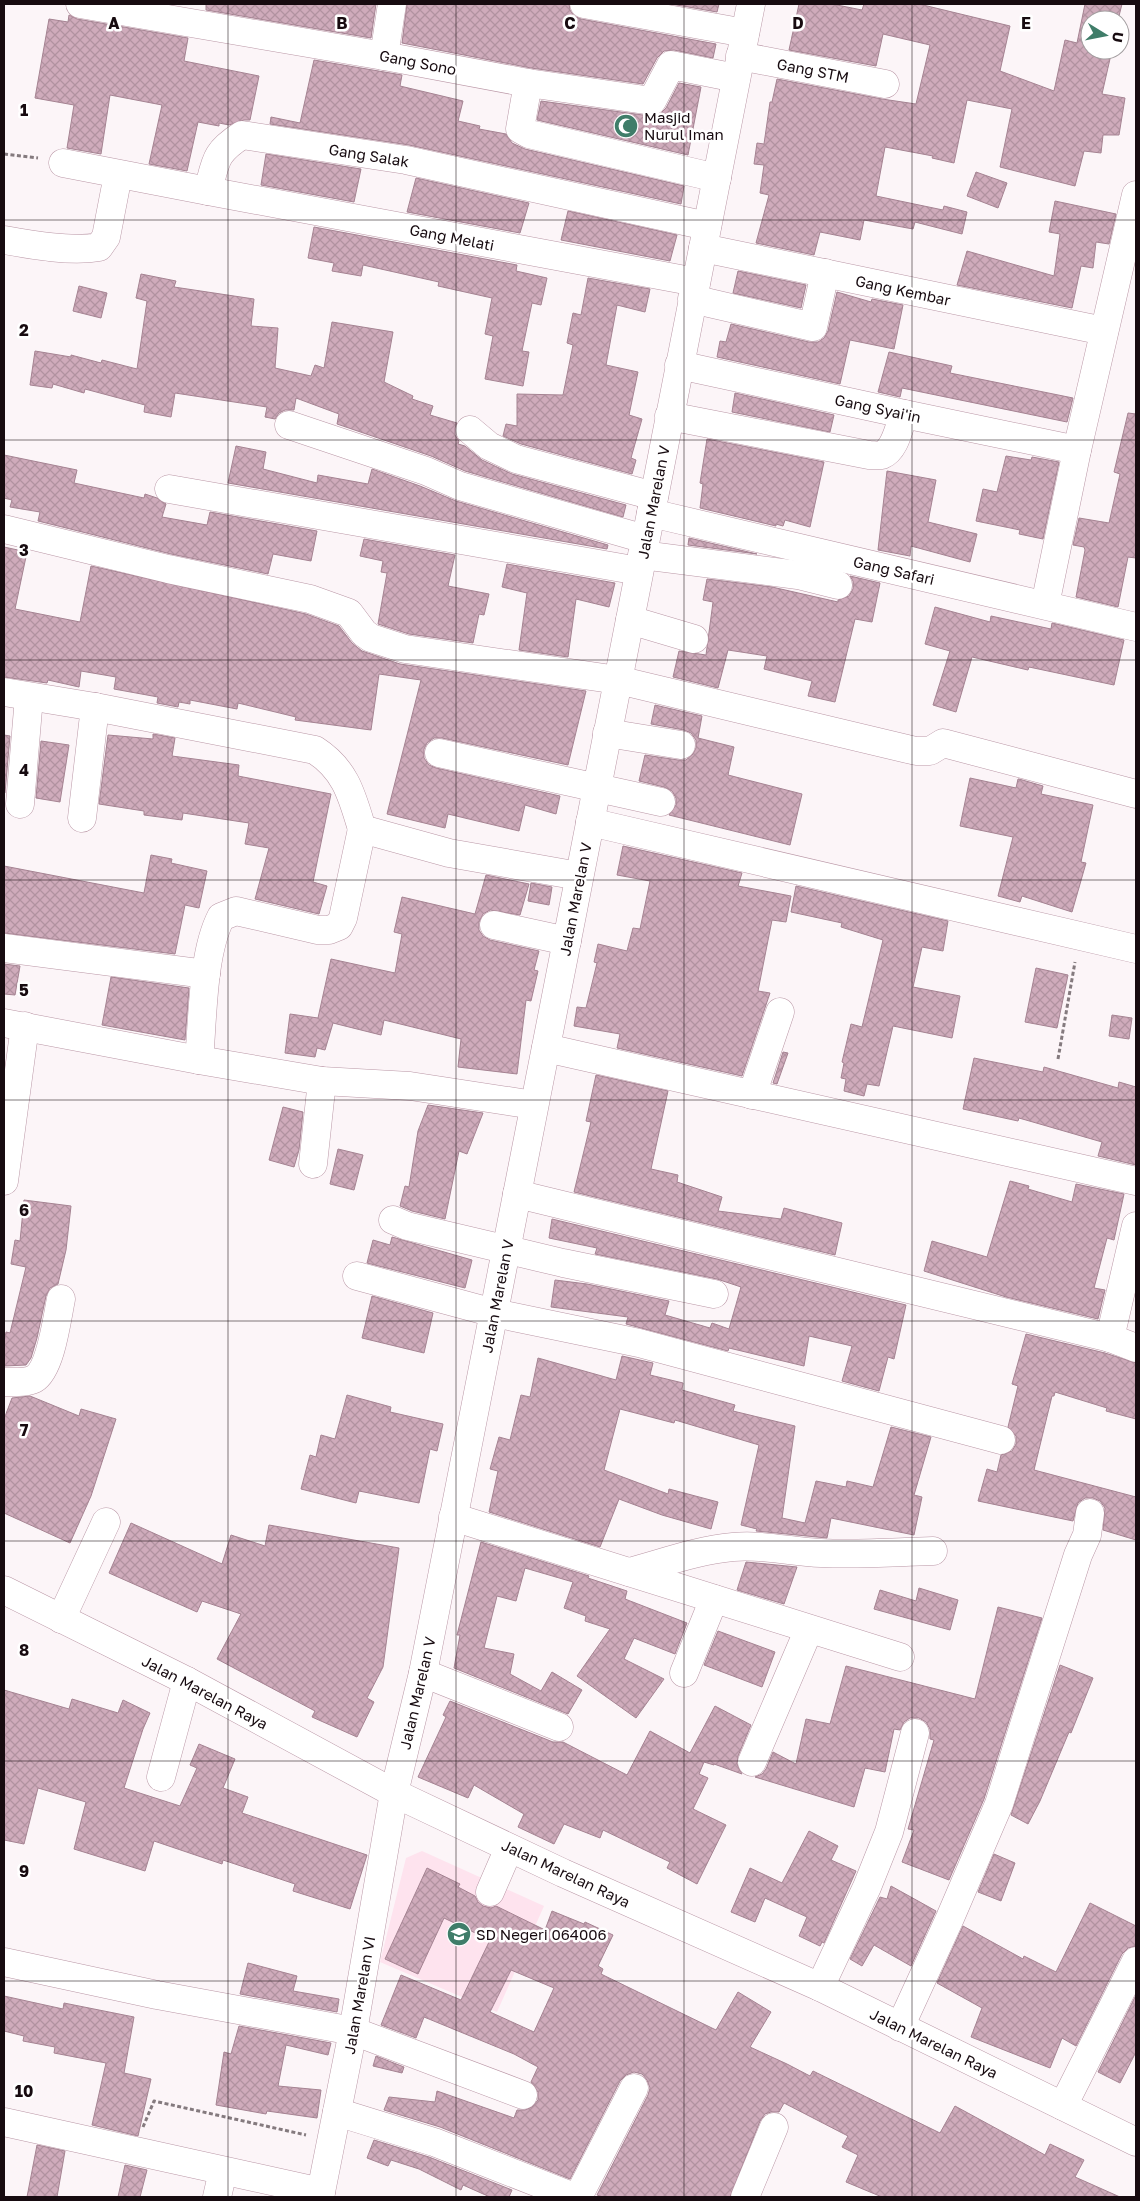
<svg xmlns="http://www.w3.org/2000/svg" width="1140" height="2201" font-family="'Golos Text',sans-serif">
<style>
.built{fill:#fee3ee}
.building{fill:url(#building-cross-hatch);stroke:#a58392;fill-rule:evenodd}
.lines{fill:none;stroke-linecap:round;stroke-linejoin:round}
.minor-casing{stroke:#ba97a6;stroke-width:29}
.major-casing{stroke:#ba97a6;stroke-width:29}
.path{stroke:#847a7e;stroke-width:3;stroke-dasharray:4 2.5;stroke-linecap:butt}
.minor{stroke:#fff;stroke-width:28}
.major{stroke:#fff;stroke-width:28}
.grid{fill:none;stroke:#170b10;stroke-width:1;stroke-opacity:0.55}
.labels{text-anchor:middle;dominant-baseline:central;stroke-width:5;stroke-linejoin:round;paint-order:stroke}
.street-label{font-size:15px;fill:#170b10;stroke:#fff}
.poi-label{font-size:15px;fill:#170b10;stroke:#fff;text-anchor:start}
.grid-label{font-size:16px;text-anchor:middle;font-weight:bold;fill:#170b10;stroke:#fff;stroke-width:5;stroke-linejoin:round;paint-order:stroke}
</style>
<defs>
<pattern id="building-cross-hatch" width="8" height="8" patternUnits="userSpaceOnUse" patternTransform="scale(1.25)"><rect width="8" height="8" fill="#cfabbb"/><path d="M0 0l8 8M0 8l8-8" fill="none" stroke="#b192a0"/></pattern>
</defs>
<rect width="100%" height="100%" fill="#fcf5f8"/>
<polygon class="built" points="422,1851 544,1906 497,2012 380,1962 406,1858"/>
<g class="building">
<polygon points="206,4 376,4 371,38 206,10"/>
<polygon points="407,4 569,4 570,10 574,16 581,19 716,44 713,58 674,50 664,51 657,58 643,84 531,68 402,43"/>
<polygon points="671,4 719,4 717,12"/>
<polygon points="799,4 832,4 862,10 864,4 919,4 1010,26 1000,71 1054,91 1065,40 1077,43 1085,4 1122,4 1118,20 1090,20 1090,50 1112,50 1102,94 1125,98 1119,135 1103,135 1101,153 1084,151 1075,186 1000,167 1012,109 967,100 954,163 932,158 933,156 885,147 876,196 943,210 944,206 967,212 962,234 915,222 913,229 864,220 860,240 820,232 814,255 756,243 769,195 760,193 764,165 754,164 757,143 764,144 770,102 772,102 777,79 882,99 916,104 930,45 883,34 876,66 789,50"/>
<polygon points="69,15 77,19 188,38 184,61 259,76 250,120 244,120 229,125 219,123 219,126 198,122 187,171 149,164 162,105 110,95 101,154 67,148 74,105 35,98 49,19 68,22"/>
<polygon points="314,60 402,75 400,86 463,101 458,121 480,126 479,129 506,134 512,143 525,149 684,186 681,204 409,145 270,124 271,117 300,123"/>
<polygon points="679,83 701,87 688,155 537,120 541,101 650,116 659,115 666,108"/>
<polygon points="266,154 361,169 354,202 261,185"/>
<polygon points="976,172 1007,183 998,208 967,196"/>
<polygon points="416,178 529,203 520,233 407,212"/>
<polygon points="1055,201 1116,214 1109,244 1096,242 1093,268 1081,266 1072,308 957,285 967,251 1054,276 1060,234 1049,232"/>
<polygon points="568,211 677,235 670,261 561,240"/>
<polygon points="314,227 517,265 516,271 547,278 541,305 532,303 522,351 529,352 523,386 485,379 493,336 485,334 492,298 438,286 439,282 363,265 361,276 332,271 334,263 308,258"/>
<polygon points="738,271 806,285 801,308 733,293"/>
<polygon points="141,274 176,281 174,287 254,299 251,326 278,328 275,368 311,376 315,365 324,368 332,322 393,332 384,382 413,396 412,399 433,406 430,415 457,423 455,428 455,435 459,441 458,444 465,446 482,460 512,474 626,505 623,517 465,471 431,456 337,424 339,414 296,398 294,410 285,410 279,413 275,419 265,417 267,407 175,393 171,417 144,412 145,405 85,389 84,393 53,384 52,388 30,385 35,351 71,357 71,355 101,363 102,360 137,369 147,301 136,298"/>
<polygon points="588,278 650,289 645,312 617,305 606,365 638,372 629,415 642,419 631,458 636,460 632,474 521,444 503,436 506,424 517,426 517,394 563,395 573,345 567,343 573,313 581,315"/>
<polygon points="79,286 107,293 101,318 73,311"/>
<polygon points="837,292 871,302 872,299 903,305 894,349 850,340 840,384 717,357 720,341 726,342 731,324 809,342 818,342 824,338 828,331"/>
<polygon points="889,352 952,366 950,373 1073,398 1067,422 902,388 900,397 878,392"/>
<polygon points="735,393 834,415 830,432 732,412"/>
<polygon points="1128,413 1136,414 1136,558 1128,557 1118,607 1076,597 1085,550 1084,547 1073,545 1079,518 1109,523 1120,474 1114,472"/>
<polygon points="707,439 824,462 810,527 785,520 783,526 776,524 776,526 700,508 703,484 700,483"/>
<polygon points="236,446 266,452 263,469 317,483 318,475 368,484 372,469 420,486 456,501 608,545 607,549 228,483"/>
<polygon points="4,455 77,470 74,483 144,498 145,494 157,498 166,504 162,517 207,525 210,512 317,531 311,561 273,554 268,574 171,554 38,521 40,512 10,507 12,500 4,498"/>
<polygon points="1006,456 1031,460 1032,457 1059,462 1043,539 1019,534 1020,530 976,521 983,489 997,492"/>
<polygon points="887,471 936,480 928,522 977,534 970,562 911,546 910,556 878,550"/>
<polygon points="689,538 757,554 688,545"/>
<polygon points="364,539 455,555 448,586 489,594 484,615 479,614 473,643 409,634 378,624 387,573 381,572 383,561 360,556"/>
<polygon points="4,547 27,552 15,609 80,622 91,566 306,614 339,626 352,643 362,651 400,664 586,691 568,765 442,738 434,738 427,743 424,749 424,758 429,765 436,768 560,796 556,814 525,805 519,831 448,814 445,828 387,814 421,680 379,674 371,730 295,720 296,717 238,703 237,709 190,700 190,704 179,702 178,707 157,703 158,697 114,689 116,677 81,671 79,687 48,680 47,683 4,677"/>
<polygon points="507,564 615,583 609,607 576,599 568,657 519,650 527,593 502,587"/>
<polygon points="850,576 880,583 872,622 855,619 835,702 808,696 812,681 764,669 767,656 728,650 718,688 673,677 679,651 706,655 713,602 703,600 707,579 772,587 838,602 838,600 849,596 853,589 853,581"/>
<polygon points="935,607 990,622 991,616 1051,629 1052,623 1124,640 1114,685 1029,667 1028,670 972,657 956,712 933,705 950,651 925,644"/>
<polygon points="655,705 702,716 698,738 734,747 728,775 802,794 790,845 669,815 676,805 676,798 672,791 664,787 639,781 645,755 678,760 686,760 693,754 696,748 696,740 691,733 684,730 651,724"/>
<polygon points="153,734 175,738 172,756 239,765 238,776 331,794 313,882 327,886 319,914 255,899 269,848 245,844 249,823 183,813 182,820 144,815 144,811 99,804 108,735 153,739"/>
<polygon points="4,735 10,736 5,793 4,793"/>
<polygon points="41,741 69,745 60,802 36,798"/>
<polygon points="970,778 1016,788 1018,779 1019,779 1043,786 1041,794 1093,805 1081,862 1086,863 1072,912 1022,896 1020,902 998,896 1013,837 960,826"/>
<polygon points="623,846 742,873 738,886 791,896 786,922 772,920 758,991 770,993 742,1076 617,1048 620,1034 574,1026 577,1007 586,1008 597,963 594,962 598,944 627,951 633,928 640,929 650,881 617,875"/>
<polygon points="151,855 172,859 171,863 207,871 199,908 185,905 175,954 4,933 4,866 144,893"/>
<polygon points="486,875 529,884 520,915 490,910 483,914 479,922 479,930 483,936 490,940 539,951 534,970 538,971 531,1001 526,1000 517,1074 458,1067 461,1039 384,1020 381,1035 333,1023 325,1050 317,1048 315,1057 285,1053 290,1014 318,1018 331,959 395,973 402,934 394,932 402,897 475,914"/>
<polygon points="531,883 552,887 549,905 528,901"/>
<polygon points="796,886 948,921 943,951 922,947 913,987 960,996 952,1038 893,1026 879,1086 867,1084 864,1096 844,1091 846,1079 841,1078 844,1063 842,1062 851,1024 862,1027 883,940 841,927 842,923 791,912"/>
<polygon points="4,964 20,966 15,995 4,994"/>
<polygon points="1036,968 1068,975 1057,1028 1025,1022"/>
<polygon points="111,977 189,988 185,1040 102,1025"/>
<polygon points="1112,1015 1132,1018 1129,1039 1109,1036"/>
<polygon points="783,1052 788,1053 777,1084 773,1083"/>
<polygon points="974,1058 1043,1072 1044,1067 1118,1088 1119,1082 1136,1087 1136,1165 1098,1156 1102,1142 1019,1118 1018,1121 963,1109"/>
<polygon points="596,1075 668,1091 651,1169 678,1175 677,1182 722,1197 718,1211 781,1219 784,1208 842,1223 835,1255 574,1192 591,1122 586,1121"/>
<polygon points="428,1105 483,1113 467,1154 459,1151 445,1219 412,1211 400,1206 405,1186 409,1187 418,1131"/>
<polygon points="283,1107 303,1112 299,1150 294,1167 269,1160"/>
<polygon points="338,1149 363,1155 354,1190 330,1184"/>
<polygon points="1010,1181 1029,1186 1028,1189 1072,1202 1076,1184 1124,1194 1114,1240 1107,1238 1094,1288 1105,1290 1098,1319 1006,1297 924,1271 932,1241 987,1257"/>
<polygon points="24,1200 71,1206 66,1250 58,1284 50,1288 46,1296 37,1338 31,1358 26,1365 4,1366 4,1342 6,1332 10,1333 26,1267 11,1264 15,1240 20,1241"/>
<polygon points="552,1219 906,1305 894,1359 888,1357 879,1391 842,1381 852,1346 809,1336 804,1366 729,1348 728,1351 626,1324 628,1317 551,1307 555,1280 587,1284 669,1301 665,1315 710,1328 712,1323 729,1329 741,1287 717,1279 595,1254 597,1248 549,1238"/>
<polygon points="392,1237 472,1260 465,1288 367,1263 373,1240 390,1245"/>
<polygon points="372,1296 433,1313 424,1353 362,1338"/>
<polygon points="1026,1334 1105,1353 1136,1363 1136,1419 1106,1411 1107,1408 1055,1392 1054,1396 1052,1396 1034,1470 1136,1497 1136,1540 1103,1530 1105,1508 1100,1501 1093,1498 1085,1498 1078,1503 1073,1521 978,1501 987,1469 997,1472 1001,1455 1012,1451 1016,1444 1016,1436 1008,1427 1018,1386 1012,1384"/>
<polygon points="622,1356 653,1363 650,1375 683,1383 682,1390 735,1405 733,1411 795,1426 782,1518 805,1523 816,1481 846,1487 847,1481 873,1487 891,1427 931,1437 914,1495 922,1497 914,1535 831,1518 827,1538 756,1531 757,1529 741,1525 759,1445 675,1420 674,1423 620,1409 604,1470 668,1494 669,1489 718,1502 711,1529 662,1515 619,1499 600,1547 489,1512 498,1471 490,1469 499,1437 510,1440 521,1395 530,1397 538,1358 616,1380"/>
<polygon points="347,1395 391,1407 390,1412 443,1424 437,1451 430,1449 419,1503 359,1491 356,1503 301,1489 310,1455 316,1457 321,1435 335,1439"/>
<polygon points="30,1396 79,1416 81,1409 116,1419 91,1496 70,1543 4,1513 4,1419 12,1398"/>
<polygon points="131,1523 222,1564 231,1535 265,1546 269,1525 399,1548 383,1667 367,1698 374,1702 357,1737 312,1717 315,1711 217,1659 241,1614 202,1601 197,1612 109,1573"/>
<polygon points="481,1542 589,1576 588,1578 627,1591 625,1599 687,1623 675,1654 634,1638 624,1659 664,1679 636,1718 577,1676 610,1629 585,1621 586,1616 564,1608 573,1582 525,1568 516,1601 497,1596 484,1648 514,1654 510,1674 541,1691 552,1672 582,1690 568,1714 454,1668 460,1635 457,1635"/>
<polygon points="746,1562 797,1567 784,1604 737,1590"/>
<polygon points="919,1588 958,1600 950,1630 874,1609 880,1590 916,1601"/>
<polygon points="998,1607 1042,1618 984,1799 949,1880 902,1862 914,1830 908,1829 934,1740 930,1739 930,1729 926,1722 919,1718 910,1718 904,1722 900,1730 894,1729 885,1772 865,1768 854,1807 755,1777 762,1774 766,1769 773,1752 796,1764 806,1719 830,1724 846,1666 975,1699"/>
<polygon points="718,1631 775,1652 762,1687 704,1665"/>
<polygon points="1060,1665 1093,1678 1071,1733 1069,1732 1040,1801 1028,1824 1011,1815"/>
<polygon points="4,1690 69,1709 72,1699 118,1713 123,1700 150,1713 143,1729 124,1788 180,1806 197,1768 190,1765 199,1744 235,1759 223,1788 248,1797 242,1813 367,1855 350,1909 293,1891 295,1884 223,1860 222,1864 154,1841 145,1871 74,1849 86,1802 38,1788 24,1844 4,1840"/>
<polygon points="450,1701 553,1742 563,1742 627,1775 650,1731 690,1753 715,1706 751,1725 738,1756 737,1764 742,1774 714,1764 714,1765 704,1762 699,1774 708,1778 693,1809 726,1825 697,1884 667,1868 670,1862 603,1830 600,1838 564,1824 554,1844 518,1827 524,1814 474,1785 468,1798 418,1777 446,1717 443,1715"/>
<polygon points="809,1831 838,1846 831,1860 856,1871 824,1943 822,1942 820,1946 799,1936 807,1917 765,1898 755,1922 731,1912 750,1868 782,1883"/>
<polygon points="994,1854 1015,1863 1001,1901 978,1892"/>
<path d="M427 1868 460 1884 458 1887 475 1896 478 1902 483 1906 491 1908 496 1906 545 1930 552 1911 584 1924 585 1922 613 1935 598 1966 603 1969 601 1974 716 2030 738 1992 771 2012 750 2047 787 2064 810 2076 813 2071 940 2133 955 2106 1045 2155 1050 2144 1084 2160 1075 2177 1120 2197H882L846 2182 858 2155 842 2147 848 2136 784 2103 779 2112H771L765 2114 760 2121 730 2197H603L597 2195 648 2095 650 2088 647 2080 642 2074 634 2072 626 2075 620 2081 570 2179 440 2127 384 2110 389 2097 435 2102 437 2091 514 2118 517 2110H525L532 2107 538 2100V2092L531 2082 538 2067 514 2054 424 2017 416 2038 381 2025 401 1975 461 2000 490 1940 444 1918 418 1974 385 1959ZM511 1970 554 1988 534 2032 490 2012Z"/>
<polygon points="891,1886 936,1911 911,1966 874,1945 862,1966 850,1959 880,1897 887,1899"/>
<polygon points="1090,1903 1136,1926 1136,1946 1128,1948 1122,1954 1076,2046 1062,2038 1050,2068 971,2037 982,2008 937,1983 963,1926 1023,1959 1024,1956 1056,1972"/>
<polygon points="248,1963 297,1976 293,1991 339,1999 337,2012 240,1994"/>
<polygon points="1136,1995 1136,2052 1120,2083 1098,2072"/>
<polygon points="4,1996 63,2009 64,2003 134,2017 124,2073 151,2079 138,2136 92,2125 106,2063 54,2053 55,2047 23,2041 24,2036 4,2031"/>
<polygon points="239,2026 331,2043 328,2055 286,2045 278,2086 321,2090 317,2118 267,2111 266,2114 216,2105 224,2052 231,2054"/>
<polygon points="376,2056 404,2067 402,2073 373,2066"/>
<polygon points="374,2140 429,2157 512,2190 509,2197 490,2197 463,2185 461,2190 419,2169 391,2160 388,2166 367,2158"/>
<polygon points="37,2145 65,2151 57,2197 27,2197"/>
<polygon points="125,2165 147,2170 140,2197 118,2197"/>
</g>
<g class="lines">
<g class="minor-casing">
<g id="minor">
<polyline points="80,4 384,56 528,83 652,101 671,65 736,78"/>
<polyline points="584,4 745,33"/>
<polyline points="384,56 392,4"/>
<polyline points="740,56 885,84"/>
<polyline points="528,83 520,129 529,134 717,178"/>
<path d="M63 163 208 191C216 161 214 153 242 135L406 160 707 226"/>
<polyline points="208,191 696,282"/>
<path d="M4 240C32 245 71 252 99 247L106 237 118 175"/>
<polyline points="703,248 1104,331"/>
<polyline points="692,299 813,327 825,273"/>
<polyline points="679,365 904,414 1077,450"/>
<path d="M669 416 869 455C873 455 879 456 882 455 896 449 899 426 904 414"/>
<polyline points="289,425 426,471 460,486 645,539"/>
<polyline points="470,430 489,446 516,459 654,496"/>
<polyline points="169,489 639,571"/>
<polyline points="651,513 1136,627"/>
<polyline points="4,529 168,569 310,599 349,613 364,633 371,638 405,649 618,680 916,751 930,751 943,743 1136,794"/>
<polyline points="642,555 798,575 838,585"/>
<polyline points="1045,605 1077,450 1136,195"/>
<polyline points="630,620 694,639"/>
<path d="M4 692 95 707 315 750C346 770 352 796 362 829L449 853 579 876"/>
<polyline points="607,733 681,745"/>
<polyline points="439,753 661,802"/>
<polyline points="20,804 29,697"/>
<polyline points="82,818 95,707"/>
<polyline points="590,822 1136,949"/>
<polyline points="494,925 567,941"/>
<polyline points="4,948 206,974"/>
<polyline points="4,1023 199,1060 322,1081 410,1086 534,1105"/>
<polyline points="546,1048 1136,1181"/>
<path d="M199 1060C203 1018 202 954 221 917L236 911 318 930H329L339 926 343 918 362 829"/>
<polyline points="752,1095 780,1012"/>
<polyline points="313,1164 322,1081"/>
<polyline points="4,1181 25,1026"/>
<polyline points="517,1194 1110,1338 1136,1348"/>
<polyline points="393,1220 407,1226 563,1263 714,1294"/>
<polyline points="357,1276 494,1313 639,1343 1001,1440"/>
<polyline points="1110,1338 1136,1226"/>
<path d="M4 1382C13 1382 26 1383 34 1379 51 1369 57 1318 61 1299"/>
<polyline points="453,1517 900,1657"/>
<path d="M629 1572C663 1563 698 1550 733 1547 763 1544 792 1552 821 1553 859 1555 895 1552 933 1551"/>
<polyline points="61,1619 106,1522"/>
<polyline points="423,1673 559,1727"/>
<polyline points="684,1673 714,1599"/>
<polyline points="752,1762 809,1629"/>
<polyline points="161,1777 187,1681"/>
<polyline points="490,1892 509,1848"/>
<polyline points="4,1962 157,1995 353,2031 523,2095"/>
<polyline points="820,1987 867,1887 889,1832 915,1733"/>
<polyline points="900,2027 950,1918 999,1804 1078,1555 1087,1535 1090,1513"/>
<polyline points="1063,2106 1136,1961"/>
<polyline points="337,2112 434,2142 574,2197"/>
<polyline points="4,2122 321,2192"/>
<polyline points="217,2197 223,2171"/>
<polyline points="320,2197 353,2031 394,1793 423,1673 751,4"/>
<polyline points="578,2197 634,2088"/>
<polyline points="745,2197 774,2127"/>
</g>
</g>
<g class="major-casing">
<polyline id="major" points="4,1590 187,1681 394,1793 563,1873 820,1987 1136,2142"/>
</g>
<g class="path">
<polyline points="4,154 38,158"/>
<polyline points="1058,1059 1075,962"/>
<polyline points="143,2127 154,2101 306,2135"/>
</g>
<use href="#minor" class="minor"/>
<use href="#major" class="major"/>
</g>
<path class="grid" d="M228 4V2197M456 4V2197M684 4V2197M912 4V2197M4 220H1136M4 440H1136M4 660H1136M4 880H1136M4 1100H1136M4 1321H1136M4 1541H1136M4 1761H1136M4 1981H1136"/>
<defs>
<g id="mosque-disc" transform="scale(1.25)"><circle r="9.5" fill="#3f7d69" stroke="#fff"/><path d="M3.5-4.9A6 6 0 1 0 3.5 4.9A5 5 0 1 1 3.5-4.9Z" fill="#fff"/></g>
<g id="school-disc" transform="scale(1.25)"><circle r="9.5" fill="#3f7d69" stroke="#fff"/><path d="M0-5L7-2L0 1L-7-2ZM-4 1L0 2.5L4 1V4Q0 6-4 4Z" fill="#fff"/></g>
</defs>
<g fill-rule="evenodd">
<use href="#mosque-disc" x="626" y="126"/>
<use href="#school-disc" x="459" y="1934"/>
</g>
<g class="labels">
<g class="street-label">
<text transform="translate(418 62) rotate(11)">Gang Sono</text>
<text transform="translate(813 70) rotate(11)">Gang STM</text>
<text transform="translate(369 155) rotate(9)">Gang Salak</text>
<text transform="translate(452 237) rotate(11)">Gang Melati</text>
<text transform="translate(903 290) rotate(12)">Gang Kembar</text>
<text transform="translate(878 408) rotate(12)">Gang Syai'in</text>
<text transform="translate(653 502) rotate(-79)">Jalan Marelan V</text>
<text transform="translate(894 570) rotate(13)">Gang Safari</text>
<text transform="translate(575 899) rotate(-79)">Jalan Marelan V</text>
<text transform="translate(497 1296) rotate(-79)">Jalan Marelan V</text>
<text transform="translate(205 1692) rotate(28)">Jalan Marelan Raya</text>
<text transform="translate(417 1693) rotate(-77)">Jalan Marelan V</text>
<text transform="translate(566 1873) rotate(25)">Jalan Marelan Raya</text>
<text transform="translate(359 1995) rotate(-80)">Jalan Marelan VI</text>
<text transform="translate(934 2043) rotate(26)">Jalan Marelan Raya</text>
</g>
<g class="poi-label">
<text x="644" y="117">Masjid<tspan x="644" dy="17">Nurul Iman</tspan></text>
<text x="476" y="1934">SD Negeri 064006</text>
</g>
</g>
<g class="grid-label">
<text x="114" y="29">A</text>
<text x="342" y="29">B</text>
<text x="570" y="29">C</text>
<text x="798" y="29">D</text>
<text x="1026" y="29">E</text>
<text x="24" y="116">1</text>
<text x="24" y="336">2</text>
<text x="24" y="556">3</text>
<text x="24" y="776">4</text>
<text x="24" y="996">5</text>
<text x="24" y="1216">6</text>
<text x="24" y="1436">7</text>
<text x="24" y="1656">8</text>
<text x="24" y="1877">9</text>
<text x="24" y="2097">10</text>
</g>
<rect width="1140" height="2201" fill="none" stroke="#170b10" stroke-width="10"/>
<g transform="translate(1105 35) rotate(100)"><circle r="24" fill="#ffffff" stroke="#a29d9f"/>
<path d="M0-4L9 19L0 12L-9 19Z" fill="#3f7d69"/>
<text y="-8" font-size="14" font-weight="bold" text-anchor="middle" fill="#170b10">U</text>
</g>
</svg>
